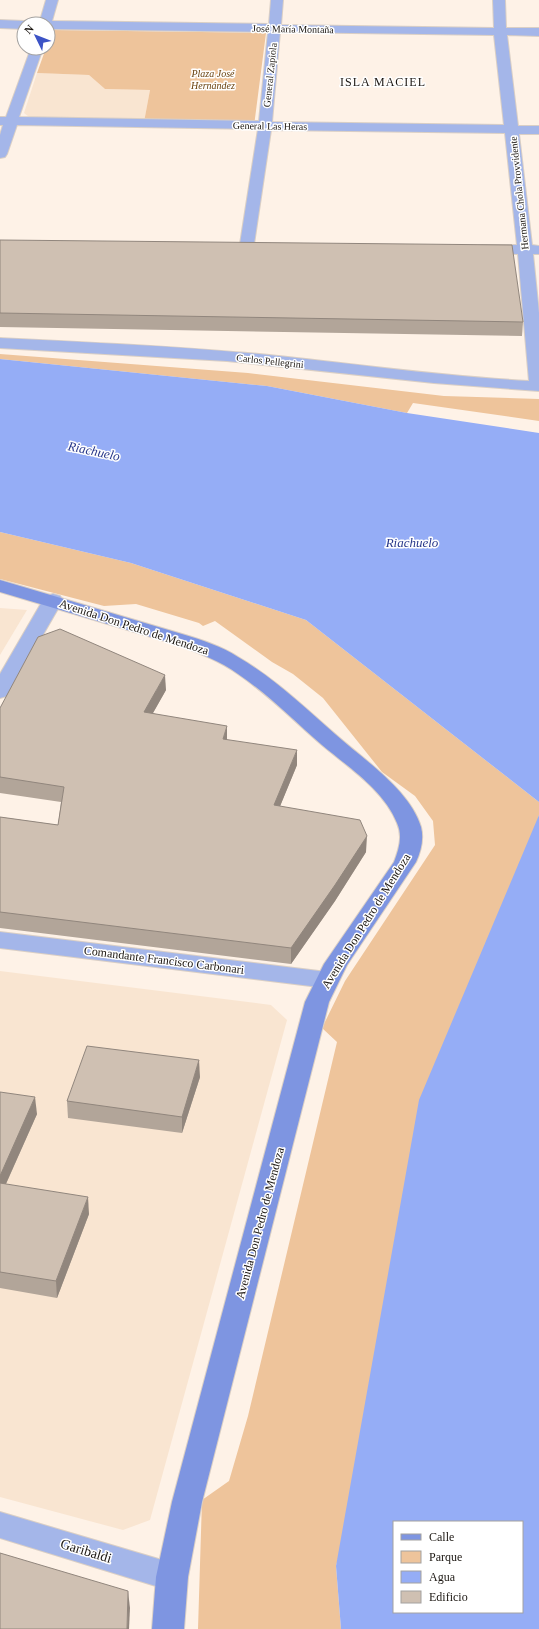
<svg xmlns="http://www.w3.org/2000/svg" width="539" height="1629" font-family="Georgia,serif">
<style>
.built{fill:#f9e5d1}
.green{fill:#eec49b}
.water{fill:#95adf6;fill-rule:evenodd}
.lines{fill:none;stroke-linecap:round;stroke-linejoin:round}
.street-casing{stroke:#dacfc5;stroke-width:2}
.secondary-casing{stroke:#dacfc5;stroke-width:2}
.street{fill:#a4b6e9;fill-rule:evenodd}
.secondary{fill:#7e95e1;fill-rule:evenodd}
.wall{fill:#b2a599}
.shaded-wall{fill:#91867d}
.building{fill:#cfc0b2;stroke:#91867d}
.labels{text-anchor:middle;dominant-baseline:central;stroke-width:3;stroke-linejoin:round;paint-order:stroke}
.far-street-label{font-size:10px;fill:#1b1611;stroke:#fff}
.far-park-label{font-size:10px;font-style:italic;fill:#673f0b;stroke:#fff}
.far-quarter-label{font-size:12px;letter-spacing:1px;fill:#1b1611;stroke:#fff}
.street-label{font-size:12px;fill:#1b1611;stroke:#fff}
.water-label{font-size:13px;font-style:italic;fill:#28388b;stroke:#fff}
.near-street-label{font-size:14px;fill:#1b1611;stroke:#fff}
</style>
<rect width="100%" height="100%" fill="#fef2e7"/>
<g class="built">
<polygon points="37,73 89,75 105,89 150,90 144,122 32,119 24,113"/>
<polygon points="0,608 27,610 0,655"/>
<polygon points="0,971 271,1005 287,1020 150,1520 123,1530 0,1497"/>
</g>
<g class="green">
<polygon points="53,30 266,33 254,126 144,122 150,90 105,89 89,75 37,73 46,48 48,48"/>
<polygon points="0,354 248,373 444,396 539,399 539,421 413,403 407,413 267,386 0,359"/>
<polygon points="0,532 131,563 306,620 539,802 539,815 336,1566 341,1629 198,1629 202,1500 229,1481 248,1416 337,1042 322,1028 345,981 435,845 433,821 415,796 382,772 323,698 293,674 272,662 215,621 203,626 199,623 136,604 104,606 0,579"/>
</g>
<g class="water">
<polygon points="0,359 267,386 407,413 539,433 539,802 306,620 131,563 0,532"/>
<path d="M539 815V1629H341L336 1566 419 1100ZM394 1522H522V1612H394Z"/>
</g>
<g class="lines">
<g class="street-casing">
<g id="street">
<path d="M46 0H58L52 21 269 24 271 0H283L281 25 494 28 493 0H505L506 28H539V36L507 35 518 126H539V134H519L532 245 539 246V254H533L539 313V391L434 383 227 361 0 348V338C86 342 173 346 259 354 349 363 439 376 529 381L518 254 483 253 478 252 476 249 478 246 483 245H517L505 133 271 130 254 244 252 247 247 248 242 247 240 244 258 129 17 125 7 154 5 157 0 158V135L3 125H0V117H6L31 48H43L19 117 259 121 268 32 48 29V24H39ZM280 32 494 35 504 125 272 122Z"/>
<polygon points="0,20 24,21 29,24 24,24 24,29 0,28"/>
<polygon points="53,594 60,596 63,600 10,692 7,696 0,698 0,674 43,600 46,596"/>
<polygon points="0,932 327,972 336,974 339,980 336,986 327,988 0,948"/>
<polygon points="0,1512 172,1563 183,1567 188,1577 183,1587 172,1591 0,1538"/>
</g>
</g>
<g class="secondary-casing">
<path id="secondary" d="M0 580 182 634C202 640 221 646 238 657 274 678 304 707 335 734 363 759 410 790 421 827 424 839 421 851 416 862L347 965 329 1002 202 1502 188 1577 184 1629H152L156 1577 172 1502 305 1002 324 964 394 862C399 849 403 836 397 823 384 790 348 767 322 745 294 721 269 695 238 674 220 661 199 653 178 645L0 592Z"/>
</g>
<use href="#street" class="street"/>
<use href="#secondary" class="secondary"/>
</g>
<g class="wall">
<polygon points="0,240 523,322 522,336 0,327"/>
<polygon points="166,690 153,713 297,765 280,806 366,852 335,901 291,964 0,928 0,817 58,825 61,802 0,793 0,708"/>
<polygon points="200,1077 182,1133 68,1118 67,1101"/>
<polygon points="0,1092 37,1114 6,1184 89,1214 57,1298 0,1288"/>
</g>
<g class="shaded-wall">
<polygon points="165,675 166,690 145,727 144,712"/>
<polygon points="227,726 227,741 223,739"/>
<polygon points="297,750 297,765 274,821 274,805"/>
<polygon points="367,836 366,852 335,901 291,964 291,948"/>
<polygon points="199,1060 200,1077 182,1133 182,1117"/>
<polygon points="35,1097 37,1114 0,1197 0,1176"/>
<polygon points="88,1197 89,1214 57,1298 56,1281"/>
<polygon points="128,1591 130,1608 129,1629 127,1629"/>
</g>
<g class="building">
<polygon points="0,240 512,245 523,322 0,313"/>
<polygon points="60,629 165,675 144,712 227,726 223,739 297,750 274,805 360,820 367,836 335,885 291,948 0,912 0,817 58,825 64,787 0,777 0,708 38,637"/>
<polygon points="87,1046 199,1060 182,1117 67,1101"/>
<polygon points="0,1092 35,1097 0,1176"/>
<polygon points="0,1183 88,1197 56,1281 0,1272"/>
<polygon points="0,1553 128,1591 127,1629 0,1629"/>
</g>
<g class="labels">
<g class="far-street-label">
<text transform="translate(293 29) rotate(1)">José María Montaña</text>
<text transform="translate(270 75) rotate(-84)">General Zapiola</text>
<text transform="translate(270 126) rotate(1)">General Las Heras</text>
<text transform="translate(519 193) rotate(-96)">Hermana Chola Provvidente</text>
<text transform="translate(270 361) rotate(6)">Carlos Pellegrini</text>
</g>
<g class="far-park-label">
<text x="213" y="73">Plaza José<tspan x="213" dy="12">Hernández</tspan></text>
</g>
<g class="far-quarter-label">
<text x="383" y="82">ISLA MACIEL</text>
</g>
<g class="street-label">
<text transform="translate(134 627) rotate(18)">Avenida Don Pedro de Mendoza</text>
<text transform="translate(366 921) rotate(-58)">Avenida Don Pedro de Mendoza</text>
<text transform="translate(164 960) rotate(7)">Comandante Francisco Carbonari</text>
<text transform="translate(260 1223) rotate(-75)">Avenida Don Pedro de Mendoza</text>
</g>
<g class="water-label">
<text transform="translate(94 451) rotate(12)">Riachuelo</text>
<text x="412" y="542">Riachuelo</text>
</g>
<g class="near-street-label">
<text transform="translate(86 1551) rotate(17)">Garibaldi</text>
</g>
</g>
<rect x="393" y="1521" width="130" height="92" fill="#ffffff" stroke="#a4a2a0"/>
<rect x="401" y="1534" width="20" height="6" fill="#7e95e1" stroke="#a4a2a0"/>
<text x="429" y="1541" font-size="12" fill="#1b1611">Calle</text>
<rect x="401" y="1551" width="20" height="12" fill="#eec49b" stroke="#a4a2a0"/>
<text x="429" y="1561" font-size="12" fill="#1b1611">Parque</text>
<rect x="401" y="1571" width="20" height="12" fill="#95adf6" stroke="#a4a2a0"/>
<text x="429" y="1581" font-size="12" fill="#1b1611">Agua</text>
<rect x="401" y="1591" width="20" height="12" fill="#cfc0b2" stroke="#a4a2a0"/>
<text x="429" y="1601" font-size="12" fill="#1b1611">Edificio</text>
<g transform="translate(36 36) rotate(313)"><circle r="19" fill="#ffffff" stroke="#a4a2a0"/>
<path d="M0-3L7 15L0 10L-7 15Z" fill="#3c53c6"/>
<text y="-6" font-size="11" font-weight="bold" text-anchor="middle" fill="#1b1611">N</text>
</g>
</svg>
